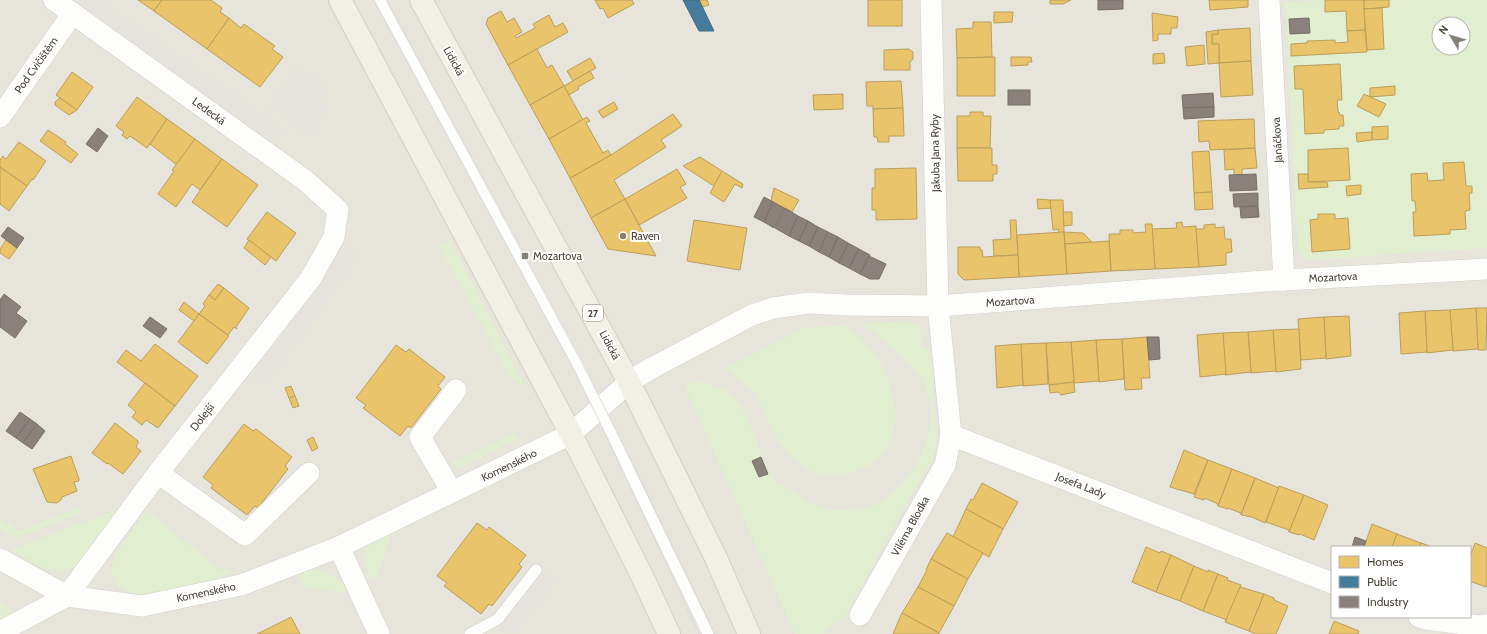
<svg xmlns="http://www.w3.org/2000/svg" width="1487" height="634" font-family="Cabin,sans-serif">
<style>
.residential{fill:#e7e4dc;fill-rule:evenodd}
.green{fill:#e1eecf;fill-rule:evenodd}
.parking{fill:#e6e3df}
.homes{fill:#e9c46a;stroke:#ba9e5b}
.public{fill:#457b9d;stroke:#476a7f}
.industry{fill:#8a817c;stroke:#776f68}
.lines{fill:none;stroke-linecap:round;stroke-linejoin:round}
.lane-casing{stroke:#d2d0cb;stroke-width:12}
.street-casing{stroke:#d2d0cb;stroke-width:22}
.primary-casing{stroke:#d6cebb;stroke-width:24}
.lane{stroke:#fdfdfc;stroke-width:11}
.street{stroke:#fdfdfc;stroke-width:21}
.primary{stroke:#f2efe6;stroke-width:22}
.tram{stroke:#dbdbda;stroke-width:1}
.poi-dot{fill:#868178;stroke:#fff;stroke-width:1.5}
.labels{text-anchor:middle;dominant-baseline:central;stroke-width:4;stroke-linejoin:round;paint-order:stroke}
.shield{fill:#fff;stroke:#817c74;stroke-width:1}
.shield-label{font-size:10px;font-weight:bold;fill:#4b4439}
.street-label{font-size:11px;fill:#4b4439;stroke:#fff}
.poi-label{font-size:11px;fill:#4b4439;stroke:#fff;text-anchor:start}
</style>
<rect width="100%" height="100%" fill="#f4f2ee"/>
<path class="residential" d="M0 0H1487V634H0ZM1439 24H1463V48H1439ZM1332 547H1470V617H1332Z"/>
<g class="green">
<path d="M1325 0V12L1346 11 1348 42 1335 43 1334 40 1308 41 1307 43 1291 44V56L1366 52 1367 50 1384 49 1382 8 1389 7V0H1487V248L1310 260 1298 253 1285 2ZM1439 24H1463V48H1439ZM1340 64 1342 99 1337 100 1338 112H1339L1340 115H1343V126L1324 130V133L1306 134 1303 89H1295L1294 66ZM1394 86 1395 95 1370 96V88ZM1364 94 1385 104 1379 117 1358 107ZM1388 126V139L1357 141V133L1372 132V127ZM1348 148 1350 180 1308 182V150ZM1464 162 1466 186H1472V193H1469L1470 210 1465 211 1466 229 1450 230V234L1414 236 1413 212H1416L1415 201H1412L1411 174 1427 173 1428 181 1444 180 1443 163ZM1318 214H1335V219L1348 218 1350 249 1312 252Z"/>
<polygon points="450,240 523,383 520,385 512,380 507,372 439,246"/>
<path d="M904 321 919 327 923 347 930 348 937 435 936 449 932 461 912 493 846 615 824 634H795L686 389 687 385C694 381 700 382 708 384 748 392 754 439 768 471 771 476 775 481 778 486L782 483C796 493 810 504 827 509 839 512 868 509 880 503 883 502 887 498 890 496 919 471 943 422 925 385 913 360 883 341 863 324Z"/>
<path d="M847 325C858 335 870 345 878 358 900 396 908 448 860 470 848 476 829 478 816 473 790 462 777 440 765 415 761 406 758 396 751 389 743 381 733 375 724 369L803 328Z"/>
<polygon points="514,433 518,439 461,467 456,467 451,463"/>
<polygon points="80,507 82,510 79,514 17,538 8,534 0,528 0,518 18,531"/>
<polygon points="124,507 77,566 58,572 38,566 12,549"/>
<polygon points="147,510 219,569 233,571 212,582 178,591 137,595 123,590 116,583 111,572 113,561 117,551"/>
<path d="M384 529 389 537V541L377 577 371 579C358 555 364 545 384 529Z"/>
<path d="M312 569C328 572 338 576 348 590L341 593 305 587 298 573Z"/>
<polygon points="0,603 13,612 6,621 0,622"/>
</g>
<g class="parking">
<polygon points="71,0 101,0 286,130 276,144"/>
<polygon points="297,65 329,88 320,101 330,109 310,137 268,106"/>
<polygon points="348,244 362,254 265,387 251,377"/>
<polygon points="534,560 558,579 516,634 509,634 488,619"/>
</g>
<g class="homes">
<polygon points="138,0 162,0 154,11"/>
<polygon points="162,0 211,0 222,8 220,12 229,18 207,49 154,11"/>
<polygon points="595,0 632,0 634,4 608,18 603,8 600,9"/>
<polygon points="699,0 707,0 709,5 702,7"/>
<rect x="868" y="0" width="34" height="26"/>
<polygon points="1050,0 1071,0 1063,4 1050,4"/>
<polygon points="1209,0 1248,0 1248,7 1210,10"/>
<polygon points="1325,0 1364,0 1365,30 1347,31 1346,11 1325,12"/>
<polygon points="1364,0 1389,0 1389,7 1364,9"/>
<polygon points="1382,8 1384,49 1367,50 1364,9"/>
<polygon points="501,11 507,22 514,18 522,32 515,36 516,38 535,28 533,24 549,15 555,27 563,23 568,32 508,65 486,24 488,18"/>
<polygon points="994,12 1013,12 1012,22 994,23"/>
<polygon points="1152,13 1178,17 1177,28 1171,28 1171,34 1158,34 1158,40 1153,41"/>
<polygon points="229,18 241,28 244,24 275,46 272,49 283,57 260,87 207,49"/>
<polygon points="973,22 991,22 992,57 957,58 956,29 973,28"/>
<polygon points="1250,28 1251,61 1219,63 1219,44 1212,44 1212,34 1218,34 1218,30"/>
<polygon points="1218,30 1218,34 1212,34 1212,44 1219,44 1219,63 1208,64 1206,32"/>
<polygon points="1365,30 1367,52 1291,56 1291,44 1307,43 1307,41 1335,40 1335,43 1348,42 1347,31"/>
<polygon points="1204,45 1205,64 1187,66 1185,47"/>
<polygon points="537,49 547,68 552,65 564,86 530,105 508,65"/>
<polygon points="909,49 913,52 913,59 910,62 910,70 884,70 884,50"/>
<polygon points="1164,53 1165,63 1153,64 1153,54"/>
<polygon points="995,57 995,96 957,96 957,58"/>
<polygon points="1011,57 1031,57 1032,62 1028,62 1028,65 1011,66"/>
<polygon points="590,58 596,68 573,81 567,71"/>
<polygon points="1251,61 1253,95 1221,97 1219,63"/>
<polygon points="1340,64 1342,100 1337,100 1338,112 1339,112 1340,115 1343,115 1344,126 1339,126 1339,129 1324,130 1324,133 1305,134 1303,89 1295,89 1294,66"/>
<polygon points="590,71 594,78 578,87 579,89 569,95 564,86"/>
<polygon points="72,72 93,87 77,110 56,95"/>
<polygon points="901,81 903,108 873,109 873,106 867,106 866,82"/>
<polygon points="564,86 583,120 549,139 530,105"/>
<polygon points="1395,86 1395,95 1370,97 1370,88"/>
<polygon points="843,94 843,109 814,110 813,95"/>
<polygon points="1364,94 1386,104 1379,117 1357,106"/>
<polygon points="137,97 167,119 147,148 130,136 127,139 122,135 124,132 116,126"/>
<polygon points="60,98 77,110 69,115 55,105 55,102"/>
<polygon points="614,102 618,109 603,118 598,111"/>
<polygon points="903,108 904,136 889,136 889,142 878,142 877,137 874,137 873,109"/>
<polygon points="970,112 983,112 983,116 991,116 990,148 957,148 957,116 970,116"/>
<polygon points="673,114 682,126 661,140 666,147 614,180 625,199 591,218 570,178 611,155"/>
<polygon points="587,117 590,121 586,123 603,153 608,150 611,155 570,178 549,139"/>
<polygon points="167,119 195,139 177,165 150,144"/>
<polygon points="1254,119 1255,148 1210,150 1209,141 1199,142 1198,121"/>
<polygon points="1388,126 1388,139 1372,140 1372,127"/>
<polygon points="48,130 66,142 65,144 78,154 71,163 40,141"/>
<polygon points="1372,132 1372,140 1357,142 1356,133"/>
<polygon points="195,139 222,159 200,190 192,184 176,207 158,194 174,171 172,170"/>
<polygon points="19,142 46,161 33,180 32,179 27,186 0,167 0,160 3,156 6,159"/>
<polygon points="957,148 992,148 992,165 997,165 997,174 993,174 993,181 958,181"/>
<polygon points="1255,148 1257,168 1242,169 1242,175 1234,175 1234,169 1225,170 1224,150"/>
<polygon points="1348,148 1350,180 1308,182 1308,150"/>
<polygon points="1209,151 1212,192 1194,193 1192,152"/>
<polygon points="700,157 722,171 714,186 683,166"/>
<polygon points="222,159 258,185 227,227 192,202"/>
<polygon points="1464,162 1466,186 1472,186 1472,193 1469,193 1470,210 1465,211 1466,229 1450,230 1450,234 1414,236 1413,212 1416,212 1415,201 1412,201 1411,174 1427,173 1428,181 1444,180 1443,163"/>
<polygon points="0,167 27,186 9,211 0,204"/>
<polygon points="916,168 917,219 876,220 876,210 872,210 872,188 875,188 875,169"/>
<polygon points="677,169 686,184 680,187 687,198 639,225 625,199"/>
<polygon points="722,171 743,184 742,188 735,184 724,202 710,193"/>
<polygon points="1298,174 1308,174 1308,182 1327,182 1328,187 1299,189"/>
<polygon points="1361,185 1361,194 1347,196 1346,186"/>
<polygon points="774,188 799,200 792,212 771,201"/>
<polygon points="1212,192 1213,209 1195,210 1194,193"/>
<polygon points="625,199 639,225 656,256 608,249 591,218"/>
<polygon points="1037,199 1050,200 1051,208 1038,209"/>
<polygon points="1050,200 1063,200 1064,232 1058,233 1059,229 1053,230"/>
<polygon points="267,212 296,233 276,261 247,239"/>
<polygon points="1063,212 1072,212 1072,225 1064,226"/>
<polygon points="1318,214 1335,214 1335,219 1348,218 1350,249 1312,252 1310,220 1318,219"/>
<polygon points="694,220 747,228 740,270 687,261"/>
<polygon points="1010,220 1016,220 1018,255 994,256 993,240 1011,239"/>
<polygon points="1182,222 1183,227 1196,226 1199,267 1155,269 1152,229 1177,228 1176,223"/>
<polygon points="1145,224 1152,224 1155,269 1111,271 1109,234 1120,234 1120,230 1133,230 1133,233 1146,232"/>
<polygon points="1215,224 1215,228 1224,227 1225,239 1231,239 1232,252 1226,253 1226,265 1199,267 1196,229 1204,229 1204,225"/>
<polygon points="1064,232 1067,274 1019,277 1017,235"/>
<polygon points="1064,232 1083,233 1092,242 1065,244"/>
<polygon points="6,240 17,248 9,259 0,253 0,249"/>
<polygon points="249,240 271,257 265,265 244,248"/>
<polygon points="1109,241 1111,271 1067,274 1065,244"/>
<polygon points="958,247 980,247 980,250 982,250 983,257 1018,255 1019,277 964,280 958,274"/>
<polygon points="218,284 224,288 215,300 209,295"/>
<polygon points="224,288 249,308 236,327 237,329 234,327 228,335 199,314 205,306 203,304 209,295 215,300"/>
<polygon points="184,302 199,314 194,321 179,310"/>
<polygon points="1476,308 1487,308 1486,350 1478,350"/>
<polygon points="1476,308 1478,349 1453,351 1450,310"/>
<polygon points="1450,310 1453,350 1427,353 1425,311"/>
<polygon points="1425,311 1427,352 1401,354 1399,313"/>
<polygon points="199,314 229,336 207,364 178,342"/>
<polygon points="1349,316 1351,356 1326,359 1324,317"/>
<polygon points="1324,317 1326,358 1301,360 1298,319"/>
<polygon points="1299,329 1301,369 1276,372 1273,330"/>
<polygon points="1273,330 1276,371 1251,373 1248,332"/>
<polygon points="1248,332 1251,372 1225,375 1223,333"/>
<polygon points="1223,333 1226,374 1200,377 1197,335"/>
<polygon points="1147,337 1150,378 1141,378 1142,389 1125,390 1122,339"/>
<polygon points="1122,339 1124,379 1099,382 1096,340"/>
<polygon points="1096,340 1099,381 1074,383 1071,342"/>
<polygon points="1071,342 1074,382 1049,385 1046,343"/>
<polygon points="1046,343 1048,384 1023,386 1021,344"/>
<polygon points="155,344 198,376 175,406 117,362 126,350 141,361"/>
<polygon points="1021,344 1023,385 997,388 995,346"/>
<polygon points="396,345 406,352 409,349 445,377 438,386 441,389 411,428 408,426 400,436 363,408 366,405 356,398"/>
<polygon points="1074,382 1075,392 1061,395 1058,392 1050,393 1049,385"/>
<polygon points="145,383 175,406 158,428 146,420 142,425 132,417 136,412 128,405"/>
<polygon points="291,386 295,396 289,398 285,388"/>
<polygon points="295,396 299,406 293,408 289,398"/>
<polygon points="115,423 138,441 138,443 136,447 141,451 123,474 108,463 107,464 92,453"/>
<polygon points="244,424 253,431 256,429 292,457 285,466 288,469 258,508 255,506 247,515 211,488 213,485 203,477"/>
<polygon points="313,437 318,448 312,451 307,440"/>
<polygon points="1184,450 1208,460 1194,494 1170,487"/>
<polygon points="71,456 79,479 79,481 74,482 77,491 62,497 61,500 57,503 47,502 33,469"/>
<polygon points="1208,460 1232,469 1218,506 1218,504 1205,498 1204,500 1194,497"/>
<polygon points="1232,469 1255,478 1241,515 1241,513 1228,508 1228,509 1218,506"/>
<polygon points="1255,478 1279,488 1265,523 1252,517 1241,515"/>
<polygon points="982,483 1018,502 1003,529 966,509 971,499 973,500"/>
<polygon points="1279,486 1304,495 1289,532 1289,530 1266,522"/>
<polygon points="1304,495 1328,505 1314,540 1300,534 1299,535 1289,532"/>
<polygon points="966,509 1003,529 989,557 953,537"/>
<polygon points="477,523 487,530 489,527 526,555 519,564 522,567 492,606 489,604 481,614 444,586 447,583 437,576"/>
<polygon points="1372,524 1397,534 1392,547 1364,547"/>
<polygon points="947,533 983,553 968,579 931,559"/>
<polygon points="1397,534 1421,543 1419,547 1392,547"/>
<polygon points="1421,543 1433,547 1419,547"/>
<polygon points="1475,543 1487,548 1487,584 1486,587 1472,582 1470,582 1470,557"/>
<polygon points="1146,547 1160,553 1161,551 1171,555 1156,592 1132,582"/>
<polygon points="1171,555 1194,566 1180,601 1156,592"/>
<polygon points="931,559 968,579 954,606 918,587 927,570 926,570"/>
<polygon points="1194,566 1208,572 1208,570 1218,574 1203,611 1180,601"/>
<polygon points="1218,574 1228,578 1227,580 1241,585 1227,620 1203,611"/>
<polygon points="918,587 954,606 939,633 902,613"/>
<polygon points="1240,587 1264,594 1249,631 1225,622"/>
<polygon points="1264,594 1274,598 1274,600 1288,606 1276,634 1256,634 1249,631"/>
<polygon points="902,613 939,633 939,634 893,634"/>
<polygon points="291,617 300,634 257,634"/>
<polygon points="1334,621 1359,631 1358,634 1329,634"/>
</g>
<polygon class="public" points="683,0 699,0 714,31 699,31"/>
<g class="industry">
<polygon points="1098,0 1123,0 1123,9 1098,10"/>
<polygon points="1309,18 1310,33 1290,34 1289,19"/>
<rect x="1008" y="90" width="22" height="15"/>
<polygon points="1213,93 1214,107 1183,108 1182,95"/>
<polygon points="1214,107 1214,117 1184,119 1183,108"/>
<polygon points="98,128 108,136 97,152 86,144"/>
<polygon points="1256,174 1257,190 1230,191 1229,175"/>
<polygon points="1258,193 1258,206 1234,207 1233,194"/>
<polygon points="764,197 773,202 764,222 754,217"/>
<polygon points="773,202 784,208 774,228 764,222"/>
<polygon points="1258,206 1259,217 1241,218 1240,207"/>
<polygon points="785,208 798,216 789,236 775,228"/>
<polygon points="798,216 808,221 799,241 789,236"/>
<polygon points="808,221 818,227 809,246 799,241"/>
<polygon points="8,227 24,238 17,248 1,236"/>
<polygon points="818,227 828,232 819,252 809,246"/>
<polygon points="828,232 838,237 829,257 819,252"/>
<polygon points="838,237 848,243 839,263 829,257"/>
<polygon points="848,243 859,249 849,268 839,263"/>
<polygon points="859,249 870,255 860,274 849,268"/>
<polygon points="869,256 886,264 879,279 870,279 860,274"/>
<polygon points="4,294 21,307 16,313 27,321 15,338 0,327 0,300"/>
<polygon points="150,317 167,329 160,338 143,326"/>
<polygon points="1147,337 1159,337 1160,359 1149,360"/>
<polygon points="20,412 30,419 16,438 6,431"/>
<polygon points="30,419 37,424 23,443 16,438"/>
<polygon points="37,424 45,431 32,449 23,443"/>
<polygon points="761,457 768,474 759,477 752,461"/>
<polygon points="1355,537 1366,541 1364,547 1352,547"/>
</g>
<g class="lines">
<g class="lane-casing">
<g id="lane">
<polyline points="380,0 577,363 708,634"/>
<polyline points="470,634 498,619 536,570"/>
</g>
</g>
<g class="street-casing">
<g id="street">
<polyline points="1269,0 1284,280"/>
<polyline points="0,117 73,13"/>
<polyline points="951,435 1332,583"/>
<polyline points="158,473 245,535 309,473"/>
<polyline points="452,492 420,437 456,390"/>
<polyline points="339,547 379,634"/>
<polyline points="0,559 67,596 142,606 241,585 339,547 571,434 629,382 650,369 752,315 773,308 809,303 846,305 938,306 1265,281 1487,269"/>
<polyline points="860,615 945,465 951,435 938,306 931,0"/>
<polyline points="1419,617 1426,619 1478,626 1487,625"/>
<polyline points="0,632 67,596 158,473 311,278 334,237 338,210 306,181 54,0"/>
</g>
</g>
<g class="primary-casing">
<g id="primary">
<polyline points="340,0 571,434 642,576 669,634"/>
<polyline points="421,0 629,382 716,558 749,634"/>
</g>
</g>
<use href="#lane" class="lane"/>
<use href="#street" class="street"/>
<use href="#primary" class="primary"/>
<g class="tram">
<polyline points="374,0 572,366 609,441 699,634"/>
<polyline points="386,0 581,361 636,470 715,634"/>
</g>
</g>
<g class="poi-dot">
<circle cx="623" cy="236" r="4"/>
<rect x="521" y="252" width="8" height="8" rx="2"/>
</g>
<g class="labels">
<rect class="shield" x="583" y="305" width="20" height="16" rx="3"/>
<g class="shield-label">
<text x="593" y="313">27</text>
</g>
<g class="street-label">
<text transform="translate(454 61) rotate(61)">Lidická</text>
<text transform="translate(36 65) rotate(-55)">Pod Cvičištěm</text>
<text transform="translate(209 111) rotate(36)">Ledecká</text>
<text transform="translate(1277 140) rotate(-93)">Janáčkova</text>
<text transform="translate(935 153) rotate(-91)">Jakuba Jana Ryby</text>
<text transform="translate(1333 277) rotate(-3)">Mozartova</text>
<text transform="translate(1010 301) rotate(-4)">Mozartova</text>
<text transform="translate(610 345) rotate(62)">Lidická</text>
<text transform="translate(202 417) rotate(-52)">Dolejší</text>
<text transform="translate(509 465) rotate(-26)">Komenského</text>
<text transform="translate(1081 485) rotate(21)">Josefa Lady</text>
<text transform="translate(910 526) rotate(-61)">Viléma Blodka</text>
<text transform="translate(206 592) rotate(-12)">Komenského</text>
</g>
<g class="poi-label">
<text x="631" y="236">Raven</text>
<text x="533" y="256">Mozartova</text>
</g>
</g>
<rect x="1331" y="546" width="140" height="72" fill="#ffffff" stroke="#b7b4b0"/>
<rect x="1339" y="556" width="20" height="12" fill="#e9c46a" stroke="#b7b4b0"/>
<text x="1367" y="566" font-size="12" fill="#4b4439">Homes</text>
<rect x="1339" y="576" width="20" height="12" fill="#457b9d" stroke="#b7b4b0"/>
<text x="1367" y="586" font-size="12" fill="#4b4439">Public</text>
<rect x="1339" y="596" width="20" height="12" fill="#8a817c" stroke="#b7b4b0"/>
<text x="1367" y="606" font-size="12" fill="#4b4439">Industry</text>
<g transform="translate(1451 36) rotate(308)"><circle r="19" fill="#ffffff" stroke="#b7b4b0"/>
<path d="M0-3L7 15L0 10L-7 15Z" fill="#868178"/>
<text y="-6" font-size="11" font-weight="bold" text-anchor="middle" fill="#4b4439">N</text>
</g>
</svg>
